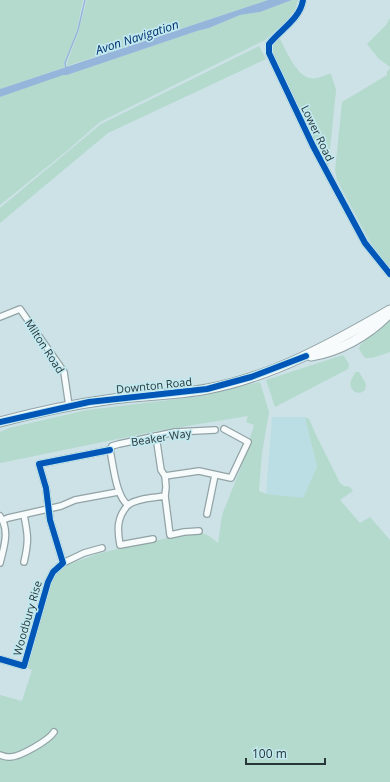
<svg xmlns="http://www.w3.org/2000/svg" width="390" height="782" font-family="'Open Sans',sans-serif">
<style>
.built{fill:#badee4}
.green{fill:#b4d9cd}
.water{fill:#95b6da}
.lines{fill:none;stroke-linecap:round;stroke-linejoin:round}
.stream{stroke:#95b6da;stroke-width:1.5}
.minor-casing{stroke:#92a3a6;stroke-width:8}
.trunk-casing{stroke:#92a3a6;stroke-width:11}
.minor{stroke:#f7fbfb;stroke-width:5.5}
.trunk{stroke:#f7fbfb;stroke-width:9}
.cycleway-casing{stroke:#c2e9f0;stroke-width:8}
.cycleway{stroke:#0057b8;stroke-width:6}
.labels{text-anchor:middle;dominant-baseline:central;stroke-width:3.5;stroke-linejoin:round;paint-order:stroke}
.street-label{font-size:11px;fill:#273639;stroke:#c2e9f0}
.water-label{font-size:12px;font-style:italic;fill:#00326e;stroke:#c2e9f0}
</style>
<rect width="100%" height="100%" fill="#cce2e6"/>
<polygon class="built" points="272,417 305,417 317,467 303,499 266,494"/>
<g class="green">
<polygon points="0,0 83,0 77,30 64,63 65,67 0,89"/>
<polygon points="87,0 268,0 67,66 67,63 79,30"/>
<polygon points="292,0 298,0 295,10 286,21 265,40 100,122 68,150 0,205 0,97 63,74 67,75 197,31 209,28 240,15 260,12"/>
<polygon points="390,18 390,67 378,58 367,44 386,25"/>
<path d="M279 37C285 48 296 76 310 78 318 80 324 74 331 74L336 90 328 169 272 55C271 47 274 43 279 37Z"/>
<polygon points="259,46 266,59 108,133 0,223 0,208 101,124"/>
<polygon points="390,68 390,270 369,240 337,180 335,171 342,102 387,75 387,72"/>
<polygon points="390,320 390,352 372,358 365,358 359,349 360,345"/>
<polygon points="343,355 349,364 348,369 275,407 266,380"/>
<path d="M356 372H359L366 384 365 390 360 393 355 392C347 386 351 379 356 372Z"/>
<path d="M260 382 269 412 262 453 259 491 266 494 303 498 317 467 305 417 309 419 317 437 340 483 344 486 350 487 353 491 340 500 360 523 370 517 390 540V782H0V695L22 701 32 670 26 667 51 582 61 567 97 554 150 541C165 541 191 529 204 534 209 535 214 540 218 543L222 515 240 470 254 425 246 422 248 416 157 431 0 463V432L9 428 87 410 195 397Z"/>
</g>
<polygon class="water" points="268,0 292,0 260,12 240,15 209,28 197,31 67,75 63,75 0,97 0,89"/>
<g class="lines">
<polyline class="stream" points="66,68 65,63 78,30 85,0"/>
<g class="minor-casing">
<g id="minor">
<path d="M303 0C300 19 281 29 269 44V53L313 146 329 176 365 243 390 274"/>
<polyline points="0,317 20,309 64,372 69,406"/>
<polyline points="156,436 161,470 165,476 166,487 165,496"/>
<path d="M110 450C113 464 116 497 128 505 117 517 117 529 120 545L153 539"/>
<polyline points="110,450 112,446 119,444 175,432 215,430"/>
<polyline points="165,476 199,471 231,478 248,442 224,429"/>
<path d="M128 505C137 498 153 498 165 496L170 535 184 532 199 531"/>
<polyline points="207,514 215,475"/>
<path d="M24 515C28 535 29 541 24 562"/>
<path d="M0 516C10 530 4 547 0 563"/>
<polyline points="3,520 8,518 61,506 75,500 118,492"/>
<polyline points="63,563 84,553 102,548"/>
<polyline points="0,659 24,666 48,582 53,572 63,563 50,520 46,488 39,464 110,450"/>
<path d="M0 755C3 756 6 757 9 757 19 758 49 740 54 732"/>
</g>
</g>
<g class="trunk-casing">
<g id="trunk">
<path d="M311 356C339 352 368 335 387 316"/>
<path d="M0 422C37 412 75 404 113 399 144 395 176 395 207 389 272 377 333 343 390 310"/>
</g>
</g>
<use href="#minor" class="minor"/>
<use href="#trunk" class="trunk"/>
<g class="cycleway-casing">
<g id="cycleway">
<path d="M303 0C300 19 281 29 269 44V53L313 146 329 176 365 243 390 274"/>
<polyline points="0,422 89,402 207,389 251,377 306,356"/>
<polyline points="0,659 24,666 48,582 53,572 63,563 50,520 46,488 39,464 110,450"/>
</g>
</g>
<use href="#cycleway" class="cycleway"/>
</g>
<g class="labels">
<g class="street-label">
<text transform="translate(318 133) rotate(64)">Lower Road</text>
<text transform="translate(45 346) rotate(57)">Milton Road</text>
<text transform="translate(154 385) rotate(-6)">Downton Road</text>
<text transform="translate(161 437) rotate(-9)">Beaker Way</text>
<text transform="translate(27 618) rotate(-74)">Woodbury Rise</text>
</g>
<g class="water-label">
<text transform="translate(137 37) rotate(-18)">Avon Navigation</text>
</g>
</g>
<path d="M246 758v6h79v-6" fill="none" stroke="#273639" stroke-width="2"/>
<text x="252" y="758" font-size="12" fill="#273639" stroke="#c2e9f0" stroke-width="3" paint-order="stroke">100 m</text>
</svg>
